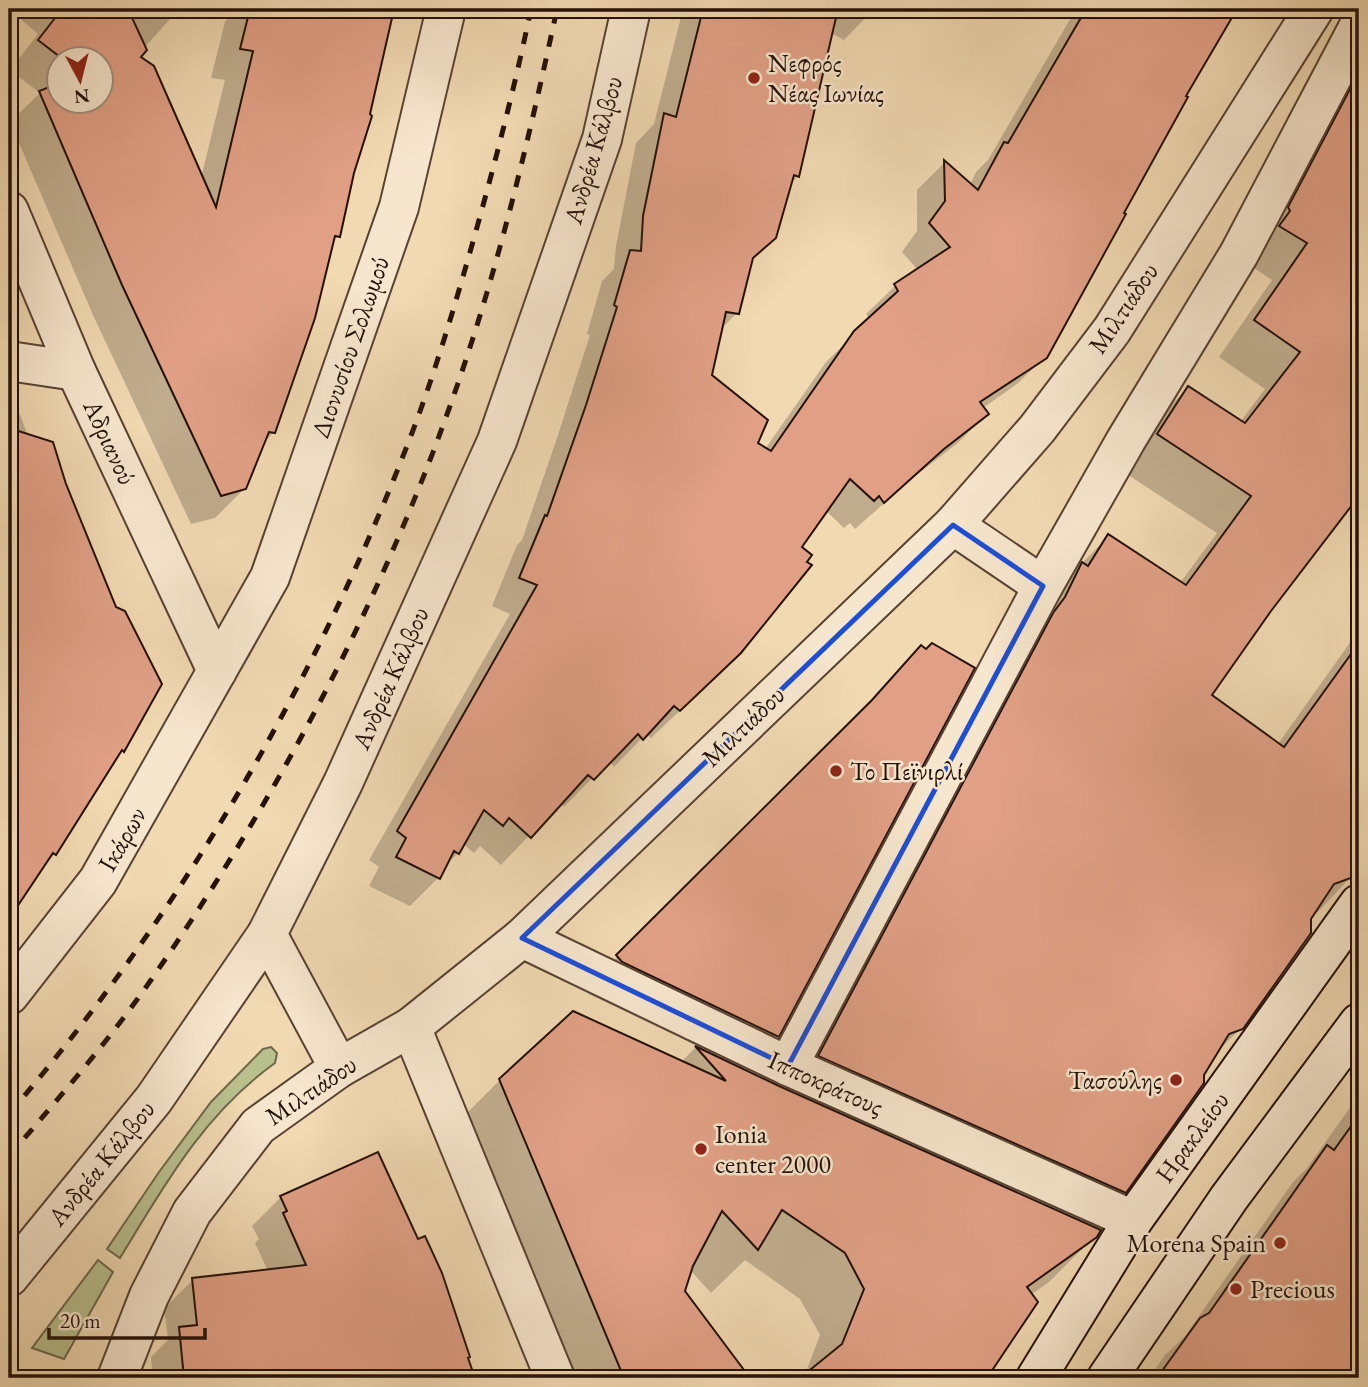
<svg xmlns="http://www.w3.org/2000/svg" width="1368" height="1387" font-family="'EB Garamond',serif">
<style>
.green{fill:#b8c08e;stroke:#6e684c;stroke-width:2}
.shadow{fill:#0003;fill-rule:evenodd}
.building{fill:#e1a086;stroke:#241009;stroke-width:2}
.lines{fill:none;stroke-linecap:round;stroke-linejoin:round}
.pedestrian-casing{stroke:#574233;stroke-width:42}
.minor-casing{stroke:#574233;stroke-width:42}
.secondary-casing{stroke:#241009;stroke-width:42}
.pedestrian{stroke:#f6e6cd;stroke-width:38}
.minor{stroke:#f6e6cd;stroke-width:38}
.secondary{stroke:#f6e6cd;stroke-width:38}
.rail{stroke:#241009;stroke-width:5;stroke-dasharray:12 12;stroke-linecap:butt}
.marked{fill:none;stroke:#1d4ed8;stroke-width:5;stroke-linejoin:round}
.poi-dot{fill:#8f2418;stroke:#f6e6cd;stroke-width:2.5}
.labels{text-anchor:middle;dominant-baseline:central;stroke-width:5;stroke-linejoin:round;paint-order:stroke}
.poi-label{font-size:26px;fill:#241009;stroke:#f6e6cd;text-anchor:start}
.street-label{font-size:26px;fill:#241009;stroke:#f6e6cd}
</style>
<rect width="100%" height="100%" fill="#f1d9b2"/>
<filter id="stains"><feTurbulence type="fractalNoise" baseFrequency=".00286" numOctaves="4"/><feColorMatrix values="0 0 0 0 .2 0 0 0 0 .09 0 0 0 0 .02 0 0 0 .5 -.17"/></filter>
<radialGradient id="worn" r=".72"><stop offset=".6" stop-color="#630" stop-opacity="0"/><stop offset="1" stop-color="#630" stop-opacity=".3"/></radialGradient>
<g class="green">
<path d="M271 1047 277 1053 275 1063C204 1114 165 1184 120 1258L107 1249 159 1172 211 1102 263 1049Z"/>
<polygon points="98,1260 113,1272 64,1359 32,1348"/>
</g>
<g class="shadow">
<path d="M9 9H179L144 48 138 58 155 68V74L201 178 225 80 211 78 225 22 237 9H393L338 236 332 242 273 433 263 443 245 488 215 518 191 524 93 315 10 122 40 93 10 70 38 34ZM60 60H102V102H60Z"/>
<polygon points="683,9 874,9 844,40 831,33 798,176 790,184 775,237 750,261 737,313 720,330 710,376 756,444 765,449 826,362 870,319 866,314 895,286 918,270 902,252 917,231 917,190 944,163 970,185 976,172 988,160 1076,9 1235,9 1183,97 1047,355 1017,384 983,408 987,414 959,442 914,477 855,529 850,523 844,528 825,510 711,681 651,738 646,734 614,767 609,761 564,807 560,803 501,865 480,846 474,853 463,844 458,853 444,867 438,878 410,906 369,886 379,867 369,860 510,614 492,606 517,545 522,540 558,435 590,335 587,334 602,281 614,269 616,246 636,143 654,124"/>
<polygon points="1359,61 1359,494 1269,610 1209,695 1278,744 1359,630 1359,868 1318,912 1313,914 1241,1028 1213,1056 1124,1192 1089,1226 1095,1236 1049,1282 1031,1295 1036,1302 984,1378 786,1378 807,1369 820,1335 800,1299 745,1260 711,1293 690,1270 683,1291 748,1378 560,1378 454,1126 500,1080 681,1062 697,1046 589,994 585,989 842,733 921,648 972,668 777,1036 743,1070 784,1090 1018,651 1072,573 1108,537 1180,583 1217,533 1122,471 1152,424 1188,388 1240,422 1265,389 1219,357 1272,280 1245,262"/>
<polygon points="17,407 28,436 64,485 115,608 160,684 123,751 114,759 55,854 40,869 9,916 9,409"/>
<polygon points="1359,1095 1359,1378 1149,1378 1165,1355 1185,1336 1293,1182 1307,1168"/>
<polygon points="281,1197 467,1358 473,1378 153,1378 151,1357 168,1340 164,1308 193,1280 268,1271 255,1243 259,1239 252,1226"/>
</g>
<g class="building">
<polygon points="62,9 128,9 147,50 141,57 154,66 216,207 253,51 240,49 250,9 373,9 392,18 370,114 372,116 354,173 340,237 335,236 315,318 275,433 269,432 246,489 221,496 122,285 39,91 60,83 60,102 102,102 102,60 64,60 38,40"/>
<polygon points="703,9 838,9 799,177 794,175 776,238 753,258 739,314 726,312 712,375 768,420 758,443 771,451 854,331 898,291 894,284 950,247 929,223 945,201 944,160 978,190 1004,142 1008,143 1086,9 1237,9 1186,96 1188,97 1124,213 1126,214 1047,358 980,402 989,414 944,449 884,503 879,496 874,501 850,479 802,547 812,555 807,562 812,565 741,653 680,711 674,706 643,740 638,734 594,780 588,775 531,838 509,818 503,826 484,810 459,854 454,851 440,879 396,857 406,838 397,831 537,585 519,578 545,515 547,516 586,405 617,307 614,305 630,250 641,251 643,216 664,113 676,117"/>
<polygon points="1359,72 1359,496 1271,611 1212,695 1284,747 1359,643 1359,875 1334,884 1311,919 1311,933 1243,1029 1229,1034 1204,1075 1204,1083 1126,1193 818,1056 1053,613 1065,597 1082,562 1088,566 1108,534 1186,585 1251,496 1157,434 1188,386 1245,423 1300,352 1254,320 1307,243 1279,226 1290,211 1288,207"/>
<polygon points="9,428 53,442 66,484 116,607 125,611 162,684 124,752 122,750 56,855 53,853 9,919"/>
<polygon points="932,643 975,668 779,1037 622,962 616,955 872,700 921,645 926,649"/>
<polygon points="573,1011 726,1081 695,1046 779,1086 1101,1230 1097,1237 1027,1287 1038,1302 987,1378 800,1378 842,1344 864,1289 845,1253 782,1210 758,1250 722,1211 693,1266 685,1291 750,1378 624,1378 499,1079"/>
<polygon points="1359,1115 1359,1378 1157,1378 1200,1318 1209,1313 1327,1145 1334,1150"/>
<polygon points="378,1152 418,1239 425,1236 442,1273 470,1357 468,1358 475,1378 184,1378 179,1327 197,1325 192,1278 306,1265 283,1213 287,1211 280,1196"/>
</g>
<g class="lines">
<g class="pedestrian-casing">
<g id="pedestrian">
<polyline points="953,525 1043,586"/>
<polyline points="788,1066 1043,586 1126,440 1239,254 1359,26"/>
</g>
</g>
<g class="minor-casing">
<g id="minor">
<polyline points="9,211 76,371 217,671"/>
<polyline points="9,361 76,371"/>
<polyline points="267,934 339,1068"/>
<polyline points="522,938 788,1066 1133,1220"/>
<polyline points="9,995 98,881 270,577 399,207 446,9"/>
<polyline points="411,1027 555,1378"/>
<polyline points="9,1277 154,1099 267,934 343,783 497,441 602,139 631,9"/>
<polyline points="117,1378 149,1296 192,1212 258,1126 339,1068 411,1027 522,938 953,525 1037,429 1112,330 1314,9"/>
</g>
</g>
<g class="secondary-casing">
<g id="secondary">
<polyline points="1036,1378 1133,1220 1359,904"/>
<polyline points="1107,1378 1229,1198 1359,1023"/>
</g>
</g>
<use href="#pedestrian" class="pedestrian"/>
<use href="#minor" class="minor"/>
<use href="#secondary" class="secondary"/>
<g class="rail">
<path d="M9 1114C181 913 317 681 412 433 431 383 447 331 462 280 488 190 512 100 531 9"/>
<path d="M9 1156C58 1099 108 1042 151 980 287 784 399 569 472 341 507 232 533 120 557 9"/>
</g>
</g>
<path class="marked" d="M953 525 1043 586 788 1066 522 938Z"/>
<g class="poi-dot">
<circle cx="754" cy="78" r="7"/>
<circle cx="836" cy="771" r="7"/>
<circle cx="1176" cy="1080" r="7"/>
<circle cx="701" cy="1149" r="7"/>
<circle cx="1280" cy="1243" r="7"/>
<circle cx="1236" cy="1289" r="7"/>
</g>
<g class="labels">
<g class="poi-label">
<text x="768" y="63">Νεφρός<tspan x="768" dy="30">Νέας Ιωνίας</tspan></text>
<text x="850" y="771">Το Πεϊνιρλί</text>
<text x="1162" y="1080" text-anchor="end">Τασούλης</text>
<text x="715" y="1134">Ionia<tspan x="715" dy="30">center 2000</tspan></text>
<text x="1266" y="1243" text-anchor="end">Morena Spain</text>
<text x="1250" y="1289">Precious</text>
</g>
<g class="street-label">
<text transform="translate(593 150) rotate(-74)">Ανδρέα Κάλβου</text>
<text transform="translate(1123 308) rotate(-56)">Μιλτιάδου</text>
<text transform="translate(350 347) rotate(-71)">Διονυσίου Σολωμού</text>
<text transform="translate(110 442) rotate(65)">Αδριανού</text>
<text transform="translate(390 678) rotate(-66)">Ανδρέα Κάλβου</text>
<text transform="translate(743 726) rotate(-44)">Μιλτιάδου</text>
<text transform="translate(122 839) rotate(-60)">Ικάρων</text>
<text transform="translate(826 1083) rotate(24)">Ιπποκράτους</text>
<text transform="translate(311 1090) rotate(-34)">Μιλτιάδου</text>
<text transform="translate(1192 1137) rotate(-54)">Ηρακλείου</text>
<text transform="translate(101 1163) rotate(-51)">Ανδρέα Κάλβου</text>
</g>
</g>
<rect width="1368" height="1387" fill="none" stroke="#f1d9b2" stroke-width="35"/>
<rect x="10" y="10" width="1347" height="1366" fill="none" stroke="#241009" stroke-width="3.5"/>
<rect x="18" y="18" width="1333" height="1352" fill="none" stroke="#241009" stroke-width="2"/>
<g transform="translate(80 80) rotate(173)"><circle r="33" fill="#f6e6cd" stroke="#a2907f" stroke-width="2"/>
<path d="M0-5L12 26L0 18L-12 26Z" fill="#8f2418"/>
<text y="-10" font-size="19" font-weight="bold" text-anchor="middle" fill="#241009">N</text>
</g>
<path d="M49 1328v10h156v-10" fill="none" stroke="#241009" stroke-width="3.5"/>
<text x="60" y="1328" font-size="21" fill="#241009" stroke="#f6e6cd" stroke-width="5" paint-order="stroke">20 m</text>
<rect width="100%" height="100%" filter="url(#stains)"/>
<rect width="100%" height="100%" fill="url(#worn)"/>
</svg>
